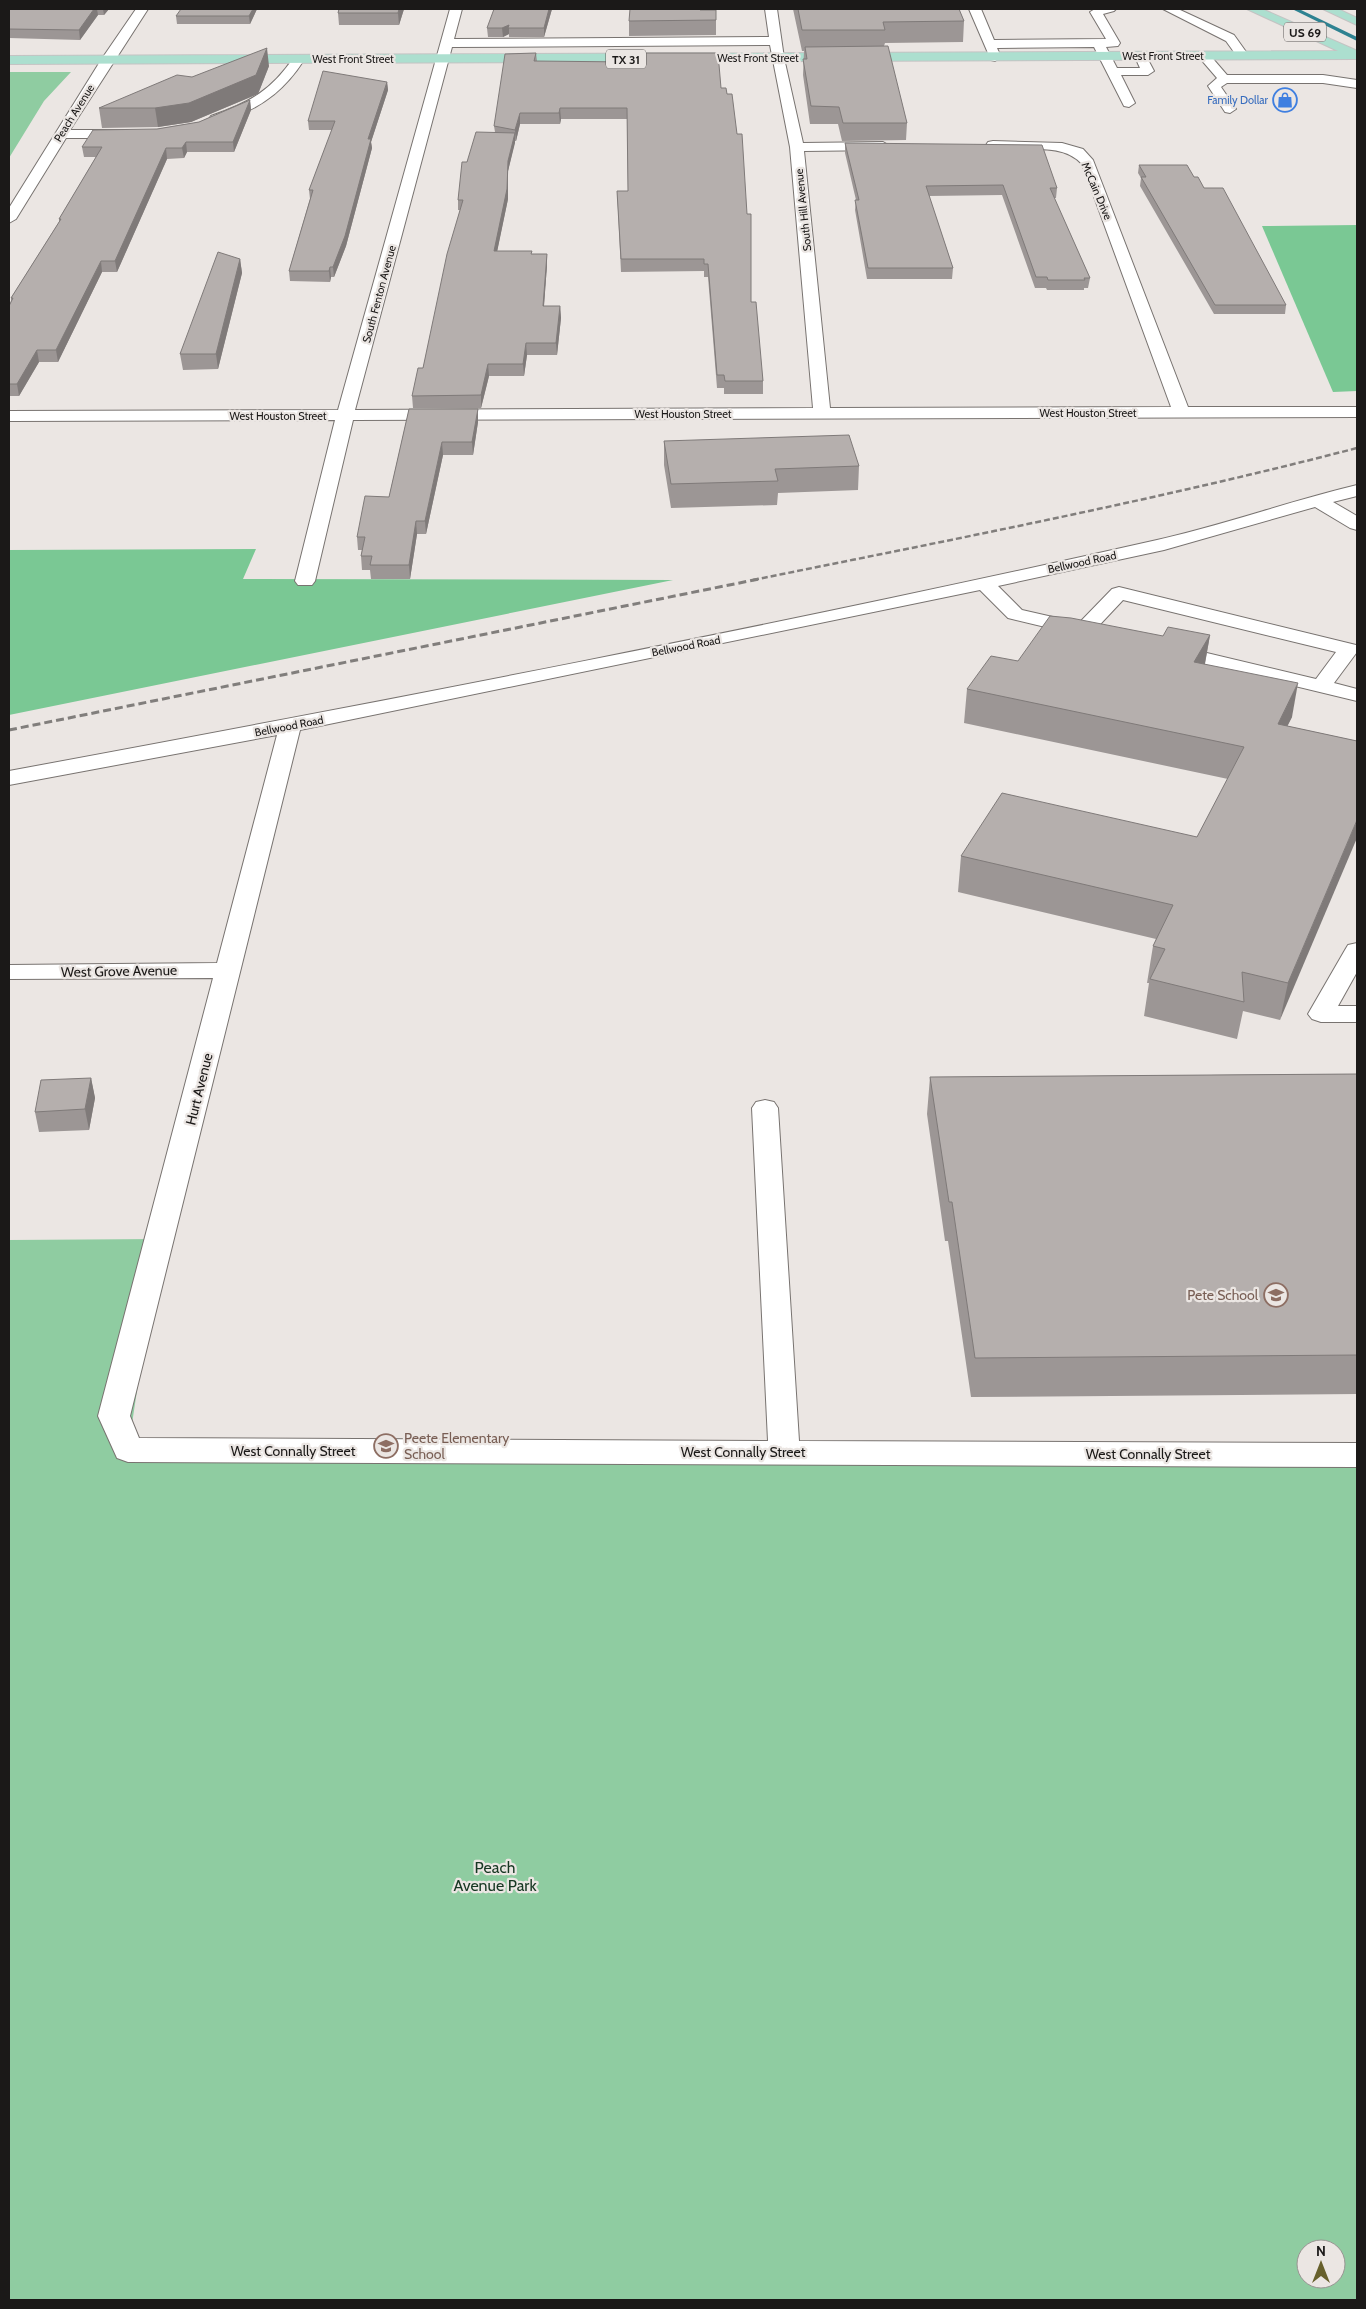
<svg xmlns="http://www.w3.org/2000/svg" width="1366" height="2309" font-family="Cabin,sans-serif">
<style>
.green{fill:#8fcca1;fill-rule:evenodd}
.forest{fill:#7ac894}
.lines{fill:none;stroke-linecap:round;stroke-linejoin:round}
.stream{fill:#2e8291;fill-rule:evenodd}
.minor-casing{stroke:#787370;stroke-width:2}
.major-casing{stroke:#c4c3c3;stroke-width:2}
.minor{fill:#fff;fill-rule:evenodd}
.major{fill:#acdfcf;fill-rule:evenodd}
.rail-far1{stroke:#817e7c;stroke-width:2.5;stroke-dasharray:6 3;stroke-linecap:butt}
.rail{stroke:#817e7c;stroke-width:3;stroke-dasharray:8 4;stroke-linecap:butt}
.wall{fill:#9c9695}
.shaded-wall{fill:#7f7a79}
.building{fill:#b5afad;stroke:#7f7a79}
.labels{text-anchor:middle;dominant-baseline:central;stroke-width:4.5;stroke-linejoin:round;paint-order:stroke}
.far-street-label{font-size:11px;fill:#1b1918;stroke:#ebe6e3}
.far-shop-label{font-size:11px;fill:#366cbe;stroke:#ebe6e3;text-anchor:end}
.shield{fill:#ebe6e3;stroke:#595655;stroke-width:1}
.shield-label{font-size:12px;font-weight:bold;fill:#1b1918}
.street-label{font-size:14px;fill:#1b1918;stroke:#ebe6e3}
.education-label{font-size:14px;fill:#785e54;stroke:#ebe6e3;text-anchor:end}
.near-park-label{font-size:16px;fill:#173823;stroke:#ebe6e3}
</style>
<rect width="100%" height="100%" fill="#ebe6e3"/>
<g class="green">
<polygon points="9,72 71,72 44,101 9,158"/>
<path d="M160 1239 128 1450 1357 1456V2300H9V1240ZM1306 2249H1336V2279H1306Z"/>
</g>
<g class="forest">
<polygon points="1357,225 1357,391 1333,392 1262,226"/>
<polygon points="256,549 243,579 673,580 9,715 9,550"/>
</g>
<g class="lines">
<polygon class="stream" points="1292,9 1299,9 1357,37 1357,41"/>
<g class="minor-casing">
<g id="minor">
<polygon points="136,9 148,9 70,130 127,130 134,134 127,138 66,138 16,219 9,223 9,208 101,60"/>
<path d="M450 9H462L454 39 769 37 765 9H777L784 58 803 143 883 142 890 146 883 150 804 151 830 408 1171 407 1082 164C1059 139 1018 155 988 148L986 145 988 142 993 141 1062 143 1083 149 1093 160 1188 407H1357V417L353 420 315 581 312 585H298L295 581 335 420 9 421V411L338 410ZM770 45 790 147 813 408 355 410 452 47Z"/>
<polygon points="969,9 981,9 994,40 1106,39 1090,12 1095,9 1116,9 1114,11 1103,14 1120,43 1118,46 1106,47 1117,68 1140,68 1135,57 1141,53 1145,54 1154,71 1148,75 1121,75 1135,103 1129,107 1124,106 1094,47 997,48 1001,57 995,61 991,60"/>
<polygon points="1163,9 1178,9 1234,35 1249,56 1247,59 1239,59 1226,41"/>
<polygon points="1204,52 1208,53 1227,75 1323,75 1357,80 1357,88 1323,83 1227,83 1221,87 1236,109 1230,113 1225,112 1208,86 1217,78 1198,56"/>
<path d="M298 56 304 60C286 88 265 105 234 117 226 120 219 124 211 122L209 119 211 116C249 103 271 91 294 57Z"/>
<path d="M1357 485V496L1333 502 1357 516V530L1350 528 1315 507 1164 550 998 586 1022 610 1079 623 1112 589 1119 587 1356 645 1357 652 1334 683 1357 689V701L1162 654 1159 650 1162 646 1169 644 1316 679 1336 652 1123 600 1091 634 1083 636 1008 618 980 590 300 730 130 1416 139 1438 768 1441 752 1108 756 1102 765 1100 774 1102 778 1108 799 1441 1357 1443V1467L128 1462 117 1458 98 1416 213 978 9 979V965L217 963 277 735 9 785V771C392 700 776 626 1157 540 1224 525 1290 501 1357 485Z"/>
<polygon points="1357,943 1357,972 1338,1006 1357,1006 1357,1022 1321,1022 1312,1019 1308,1014 1345,950 1348,945"/>
</g>
</g>
<g class="major-casing">
<g id="major">
<polygon points="1247,9 1262,9 1353,49 1357,51 1357,59 9,64 9,56 1338,51"/>
<polygon points="1323,9 1338,9 1357,18 1357,25"/>
</g>
</g>
<use href="#minor" class="minor"/>
<use href="#major" class="major"/>
<path class="rail-far1" d="M753 580C955 539 1157 500 1357 448"/>
<polyline class="rail" points="9,730 759,579"/>
</g>
<g class="wall">
<polygon points="9,9 109,9 104,15 98,15 80,40 9,38"/>
<polygon points="257,9 250,24 177,24 176,16"/>
<polygon points="339,9 404,9 399,25 339,25 338,13"/>
<polygon points="552,9 544,37 509,37 509,34 503,37 488,37 487,28"/>
<polygon points="793,9 959,9 964,21 963,42 885,43 884,46 907,123 906,140 842,141 838,124 810,124 803,75 804,51 802,51"/>
<polygon points="700,10 716,20 716,35 629,36 629,21"/>
<polygon points="536,53 537,61 721,88 751,302 763,381 763,394 724,394 724,388 717,388 708,277 704,277 704,271 621,272 617,191 628,191 627,119 561,119 560,124 520,124 516,141 515,141 508,171 508,199 497,251 532,254 547,254 547,265 544,306 560,306 561,318 557,355 527,355 524,376 489,376 481,408 413,408 412,396 423,368 460,210 458,210 458,200 467,162 495,132 494,126"/>
<polygon points="269,66 258,94 191,122 158,127 102,128 99,108 192,77"/>
<polygon points="387,82 388,90 371,142 372,148 346,246 334,277 331,277 330,282 290,281 289,271 310,199 309,190 332,130 309,130 308,121"/>
<polygon points="250,100 251,110 234,152 187,152 184,158 167,159 117,272 102,272 58,362 39,362 19,396 9,396 9,306 11,301 11,298 59,222 59,219 96,157 84,157 82,147 157,129 199,122"/>
<polygon points="845,143 1057,188 1056,198 1054,198 1090,278 1088,288 1084,288 1084,290 1047,290 1046,288 1035,288 1002,195 929,196 953,268 952,279 867,279 855,210 856,200 845,153"/>
<polygon points="1139,165 1194,177 1204,188 1286,305 1285,314 1214,314 1140,186 1141,178 1138,173"/>
<polygon points="240,259 242,273 218,369 183,370 180,354"/>
<polygon points="409,409 478,409 478,422 473,455 443,455 426,534 417,534 410,579 371,579 370,570 362,570 361,556 362,550 358,550 357,537 389,497"/>
<polygon points="664,441 859,466 858,490 778,493 777,505 671,508 664,465"/>
<polygon points="1210,635 1205,664 1292,717 1287,726 1357,741 1280,1020 1243,1011 1237,1039 1144,1016 1149,983 1147,983 1153,946 1156,939 958,892 961,856 1197,837 1228,779 964,723 967,689 1018,661 1163,636"/>
<polygon points="1357,1074 1357,1394 971,1397 948,1241 945,1241 927,1114 930,1077"/>
<polygon points="91,1078 95,1098 89,1130 39,1132 35,1112"/>
</g>
<g class="shaded-wall">
<polygon points="94,9 97,9 98,15 80,40 79,30"/>
<polygon points="103,9 109,9 104,15"/>
<polygon points="253,9 257,9 250,24 249,16"/>
<polygon points="399,9 404,9 399,25 398,13"/>
<polygon points="549,9 552,9 544,37 544,28"/>
<polygon points="509,25 509,34 503,37 502,28"/>
<polygon points="267,48 269,66 258,94 191,122 158,127 155,108"/>
<polygon points="387,82 388,90 371,142 372,148 346,246 334,277 333,267 368,139"/>
<polygon points="250,100 251,110 234,152 233,142"/>
<polygon points="560,108 561,119 560,124 559,113"/>
<polygon points="520,113 520,124 516,141 515,130"/>
<polygon points="515,133 515,143 508,171 508,199 495,262 494,251 508,161"/>
<polygon points="186,142 187,152 184,158 182,148"/>
<polygon points="166,148 167,159 117,272 115,261"/>
<polygon points="547,254 547,265 543,318 543,306"/>
<polygon points="240,259 242,273 218,369 216,354"/>
<polygon points="101,261 102,272 58,362 56,350"/>
<polygon points="330,267 331,277 330,282 329,271"/>
<polygon points="560,306 561,318 557,355 556,343"/>
<polygon points="526,343 527,355 524,376 523,364"/>
<polygon points="37,350 39,362 19,396 17,384"/>
<polygon points="488,364 489,376 481,408 481,395"/>
<polygon points="478,409 478,422 473,455 472,442"/>
<polygon points="442,442 443,455 426,534 425,521"/>
<polygon points="416,521 417,534 410,579 409,565"/>
<polygon points="1210,635 1204,668 1194,662"/>
<polygon points="1298,683 1292,717 1271,759 1278,724"/>
<polygon points="1357,820 1357,838 1280,1020 1288,983"/>
<polygon points="91,1078 95,1098 89,1130 85,1109"/>
</g>
<g class="building">
<polygon points="9,9 94,9 79,30 9,29"/>
<polygon points="181,9 253,9 249,16 176,16"/>
<polygon points="339,9 399,9 398,13 338,13"/>
<polygon points="494,9 549,9 544,28 508,28 509,25 502,28 487,28"/>
<polygon points="630,9 700,9 700,10 716,10 716,20 629,21"/>
<polygon points="798,9 959,9 964,21 883,22 885,30 802,30"/>
<polygon points="888,46 907,123 843,123 839,107 811,106 803,59 807,59 805,47"/>
<polygon points="267,48 256,75 189,103 155,108 99,108 177,75 192,77"/>
<polygon points="536,53 534,61 628,62 628,53 718,53 721,88 726,88 727,94 732,94 737,134 742,134 747,214 751,214 751,302 756,302 763,381 725,381 724,375 717,375 708,264 704,264 704,259 621,259 617,191 628,191 627,108 560,108 559,113 520,113 515,130 494,126 505,54"/>
<polygon points="323,71 387,82 368,139 371,139 345,236 333,267 330,267 329,271 289,271 313,190 309,190 335,121 308,121"/>
<polygon points="250,100 233,142 186,142 182,148 166,148 115,261 101,261 56,350 37,350 17,384 9,384 9,306 13,298 11,298 61,219 59,219 102,147 82,147 93,130 157,129 199,122"/>
<polygon points="476,132 515,133 508,161 507,189 494,251 532,251 531,254 547,254 543,306 560,306 556,343 526,343 523,364 488,364 481,395 412,396 418,368 423,368 447,254 463,200 458,200 462,162 467,162"/>
<polygon points="845,143 1042,145 1057,188 1050,188 1090,278 1084,278 1085,280 1048,280 1047,277 1036,277 1003,185 926,186 953,268 868,268 855,200 859,200"/>
<polygon points="1139,165 1187,165 1194,177 1198,177 1204,188 1223,188 1286,305 1215,305 1141,177 1146,177"/>
<polygon points="218,252 240,259 216,354 180,354"/>
<polygon points="409,409 478,409 472,442 442,442 425,521 416,521 409,565 370,565 372,556 361,556 365,537 357,537 365,496 389,497"/>
<polygon points="849,435 859,466 775,469 778,481 671,484 664,441"/>
<polygon points="1050,616 1071,618 1163,636 1168,627 1210,635 1194,662 1298,683 1278,724 1357,741 1357,820 1288,983 1242,972 1244,1002 1150,979 1165,949 1153,946 1173,905 961,856 1002,793 1197,837 1244,747 967,689 991,656 1018,661"/>
<polygon points="1357,1074 1357,1355 975,1358 952,1202 949,1202 930,1077"/>
<polygon points="91,1078 85,1109 35,1112 41,1080"/>
</g>
<defs>
<g id="shop-ring" transform="scale(1.25)"><circle r="9.5" fill="#ebe6e3" stroke="#3f7fe0" stroke-width="1.5"/><path d="M-5-2.5h2.3a2.7 3.5 0 0 1 5.4 0H5L5.5 6h-11ZM-1.5-2.5h3a1.5 2.3 0 0 0-3 0Z" fill="#3f7fe0"/></g>
<g id="school-ring" transform="scale(1.25)"><circle r="9.5" fill="#ebe6e3" stroke="#8d6e63" stroke-width="1.5"/><path d="M0-5L7-2L0 1L-7-2ZM-4 1L0 2.5L4 1V4Q0 6-4 4Z" fill="#8d6e63"/></g>
</defs>
<g fill-rule="evenodd">
<use href="#shop-ring" x="1285" y="100"/>
<use href="#school-ring" x="1276" y="1295"/>
<use href="#school-ring" x="386" y="1446"/>
</g>
<g class="labels">
<g class="far-street-label">
<text x="1163" y="56">West Front Street</text>
<text x="758" y="58">West Front Street</text>
<text x="353" y="59">West Front Street</text>
<text transform="translate(74 113) rotate(-58)">Peach Avenue</text>
<text transform="translate(1097 191) rotate(67)">McCain Drive</text>
<text transform="translate(803 210) rotate(-96)">South Hill Avenue</text>
<text transform="translate(379 294) rotate(-75)">South Fenton Avenue</text>
<text x="1088" y="413">West Houston Street</text>
<text x="683" y="414">West Houston Street</text>
<text x="278" y="416">West Houston Street</text>
<text transform="translate(1082 562) rotate(-12)">Bellwood Road</text>
<text transform="translate(686 646) rotate(-11)">Bellwood Road</text>
<text transform="translate(289 726) rotate(-11)">Bellwood Road</text>
</g>
<g class="far-shop-label">
<text x="1268" y="100">Family Dollar</text>
</g>
<g class="shield">
<rect x="1284" y="22.5" width="42" height="19" rx="4"/>
<rect x="606" y="49.5" width="40" height="19" rx="4"/>
</g>
<g class="shield-label">
<text x="1305" y="32">US 69</text>
<text x="626" y="59">TX 31</text>
</g>
<g class="street-label">
<text transform="translate(119 971) rotate(-1)">West Grove Avenue</text>
<text transform="translate(199 1089) rotate(-76)">Hurt Avenue</text>
<text x="293" y="1451">West Connally Street</text>
<text x="743" y="1452">West Connally Street</text>
<text x="1148" y="1454">West Connally Street</text>
</g>
<g class="education-label">
<text x="1258" y="1295">Pete School</text>
<text x="404" y="1438" text-anchor="start">Peete Elementary<tspan x="404" dy="16">School</tspan></text>
</g>
<g class="near-park-label">
<text x="495" y="1867">Peach<tspan x="495" dy="18">Avenue Park</tspan></text>
</g>
</g>
<rect width="1366" height="2309" fill="none" stroke="#1b1918" stroke-width="20"/>
<g transform="translate(1321 2264)"><circle r="24" fill="#ebe6e3" stroke="#989492"/>
<path d="M0-4L9 19L0 12L-9 19Z" fill="#67602c"/>
<text y="-8" font-size="14" font-weight="bold" text-anchor="middle" fill="#1b1918">N</text>
</g>
</svg>
